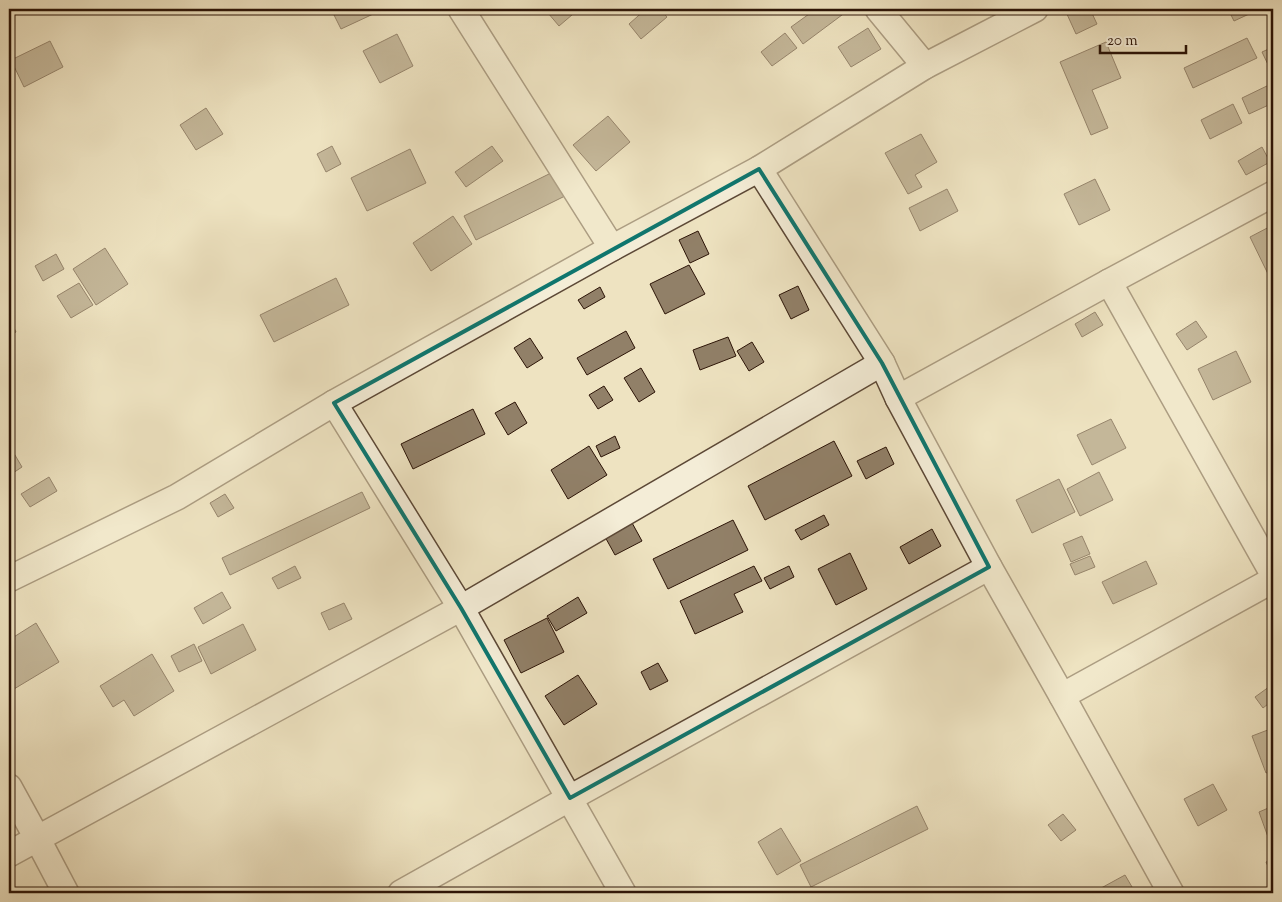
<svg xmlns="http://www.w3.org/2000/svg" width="1282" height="902" font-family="'Sorts Mill Goudy',serif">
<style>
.building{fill:#918068;stroke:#2c1407}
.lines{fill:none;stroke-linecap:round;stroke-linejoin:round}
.minor-casing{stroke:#5c4836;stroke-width:28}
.minor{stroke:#f4edd7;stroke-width:25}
.marked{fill:none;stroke:#0f766e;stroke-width:4;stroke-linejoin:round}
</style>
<rect width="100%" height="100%" fill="#eee3c1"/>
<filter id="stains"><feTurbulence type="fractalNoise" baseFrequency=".004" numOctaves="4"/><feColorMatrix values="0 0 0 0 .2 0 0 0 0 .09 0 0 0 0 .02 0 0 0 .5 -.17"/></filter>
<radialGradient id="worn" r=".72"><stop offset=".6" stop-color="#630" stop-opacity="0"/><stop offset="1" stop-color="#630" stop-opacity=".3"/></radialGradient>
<g class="building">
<polygon points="9,9 20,9 16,14"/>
<polygon points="331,9 384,9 341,29"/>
<polygon points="552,9 579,9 559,26 548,13"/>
<polygon points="646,9 660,9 667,17 641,39 629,24"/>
<polygon points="816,9 850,9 803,44 791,27"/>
<polygon points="1073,9 1090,9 1097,24 1076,34 1066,12"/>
<polygon points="1228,9 1260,9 1234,21"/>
<polygon points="868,28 881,49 851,67 838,47"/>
<polygon points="785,33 797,48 772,66 761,52"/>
<polygon points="397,34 413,66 380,83 363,51"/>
<polygon points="1247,38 1257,58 1193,88 1184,68"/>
<polygon points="50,41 63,67 24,87 11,60"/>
<polygon points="1106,42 1121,78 1092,90 1108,128 1091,135 1060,62"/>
<polygon points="1273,47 1273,75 1262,52"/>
<polygon points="1271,84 1273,89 1273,103 1249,114 1242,98"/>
<polygon points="1233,104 1242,123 1210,139 1201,120"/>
<polygon points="206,108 223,134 196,150 180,125"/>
<polygon points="608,116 630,142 596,171 573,145"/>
<polygon points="921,134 937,162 915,175 922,187 908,194 885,153"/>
<polygon points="332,146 341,164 326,172 317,154"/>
<polygon points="492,146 503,161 466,187 455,172"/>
<polygon points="1262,147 1270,162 1246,175 1238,161"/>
<polygon points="410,149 426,183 367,211 351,178"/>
<polygon points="555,171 567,195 476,240 464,216"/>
<polygon points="1095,179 1110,210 1079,225 1064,194"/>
<polygon points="947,189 958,211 920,231 909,208"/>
<polygon points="453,216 472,244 431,271 413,243"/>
<polygon points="1273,225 1273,274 1269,276 1250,237"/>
<polygon points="698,231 709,254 690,263 679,240"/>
<polygon points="105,248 128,284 96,305 73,269"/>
<polygon points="56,254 64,269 43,281 35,266"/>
<polygon points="689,265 705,294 665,314 650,284"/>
<polygon points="336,278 349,305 274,342 260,315"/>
<polygon points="79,283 93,305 71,318 57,296"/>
<polygon points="798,286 809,310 791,319 779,295"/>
<polygon points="600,287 605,297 584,309 578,300"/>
<polygon points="1095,312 1103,325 1082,337 1075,324"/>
<polygon points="9,318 16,332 9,336"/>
<polygon points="1196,321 1207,337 1187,350 1176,334"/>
<polygon points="626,331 635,348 587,375 577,358"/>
<polygon points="728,337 736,356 700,370 693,350"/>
<polygon points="530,338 543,358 527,368 514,348"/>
<polygon points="752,342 764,362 749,371 737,351"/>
<polygon points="1236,351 1251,382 1213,400 1198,369"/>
<polygon points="641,368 655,392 639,402 624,378"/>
<polygon points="604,386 613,400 598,409 589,395"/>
<polygon points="515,402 527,423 508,435 495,413"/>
<polygon points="473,409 485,434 413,469 401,444"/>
<polygon points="1111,419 1126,448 1092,465 1077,435"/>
<polygon points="615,436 620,448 601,457 596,446"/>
<polygon points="834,441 852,476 765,520 748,486"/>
<polygon points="589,446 607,475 568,499 551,470"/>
<polygon points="886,447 894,464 866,479 857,461"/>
<polygon points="12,450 22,467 13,473 9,466 9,453"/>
<polygon points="1099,472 1113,500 1080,516 1067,489"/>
<polygon points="49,477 57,491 30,507 21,494"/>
<polygon points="1059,479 1075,512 1032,533 1016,500"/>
<polygon points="362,492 370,508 230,575 222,558"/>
<polygon points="225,494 234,508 218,517 210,503"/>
<polygon points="824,515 829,525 801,540 795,530"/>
<polygon points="733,520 748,550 668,589 653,559"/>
<polygon points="631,521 642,541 615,555 604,535"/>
<polygon points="932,529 941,546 909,564 900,547"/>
<polygon points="1082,536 1090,554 1071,562 1063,544"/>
<polygon points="850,553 867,589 836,605 818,569"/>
<polygon points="1090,556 1095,567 1075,575 1070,564"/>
<polygon points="1146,561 1157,584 1113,604 1102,582"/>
<polygon points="295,566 301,578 278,589 272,578"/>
<polygon points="754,566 762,581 734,594 743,612 695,634 680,601"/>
<polygon points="789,566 794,577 770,589 764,578"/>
<polygon points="222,592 231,608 203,624 194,608"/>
<polygon points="578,597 587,613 556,631 547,616"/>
<polygon points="344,603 352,619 329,630 321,613"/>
<polygon points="547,618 564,652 521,673 504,640"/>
<polygon points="36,623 59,662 9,692 9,640"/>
<polygon points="243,624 256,650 211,674 198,647"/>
<polygon points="194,644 202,661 179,672 171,656"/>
<polygon points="152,654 174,691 134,716 124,700 113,707 100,686"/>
<polygon points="658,663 668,681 650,690 641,672"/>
<polygon points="578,675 597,704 564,725 545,696"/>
<polygon points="1273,684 1273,700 1263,708 1255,697"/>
<polygon points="1273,728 1273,770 1266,773 1252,736"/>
<polygon points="1213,784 1227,810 1198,826 1184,799"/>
<polygon points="917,806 928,829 811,887 800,865"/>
<polygon points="1273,806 1273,835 1268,837 1259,812"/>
<polygon points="1063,814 1076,830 1061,841 1048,825"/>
<polygon points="781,828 801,861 777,875 758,842"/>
<polygon points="1273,859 1273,877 1266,862"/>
<polygon points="1125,875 1135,892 1092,893"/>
</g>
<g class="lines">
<g class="minor-casing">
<g id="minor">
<polyline points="461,9 612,248"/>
<polyline points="878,9 925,66"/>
<polyline points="759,169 882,363 898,398 989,567 1062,696 1171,893"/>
<polyline points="1109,282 1273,574"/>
<polyline points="898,398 1109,282 1273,194"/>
<polyline points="334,403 461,608 623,893"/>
<polyline points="9,579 177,497 334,403 612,248 759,169 925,66 1035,9"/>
<polyline points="1062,696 1273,580"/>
<polyline points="9,787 37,838 66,893"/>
<polyline points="9,854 461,608 882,363"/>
<polyline points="401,893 570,798 989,567"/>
</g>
</g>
<use href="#minor" class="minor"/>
</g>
<path d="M0 0H1282V902H0ZM759 169 882 363 989 567 570 798 461 608 334 403Z" fill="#eee3c1" fill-opacity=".55" fill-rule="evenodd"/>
<path class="marked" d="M759 169 882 363 989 567 570 798 461 608 334 403Z"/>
<rect width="1282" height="902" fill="none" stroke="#eee3c1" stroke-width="30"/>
<rect x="10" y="10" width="1262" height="882" fill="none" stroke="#2c1407" stroke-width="2.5"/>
<rect x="15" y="15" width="1252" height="872" fill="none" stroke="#2c1407"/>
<path d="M1100 45v8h86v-8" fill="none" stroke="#2c1407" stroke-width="2.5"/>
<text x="1107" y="45" font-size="15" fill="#2c1407" stroke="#f4edd7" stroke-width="4" paint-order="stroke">20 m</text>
<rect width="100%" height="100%" filter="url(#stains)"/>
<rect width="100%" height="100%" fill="url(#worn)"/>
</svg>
